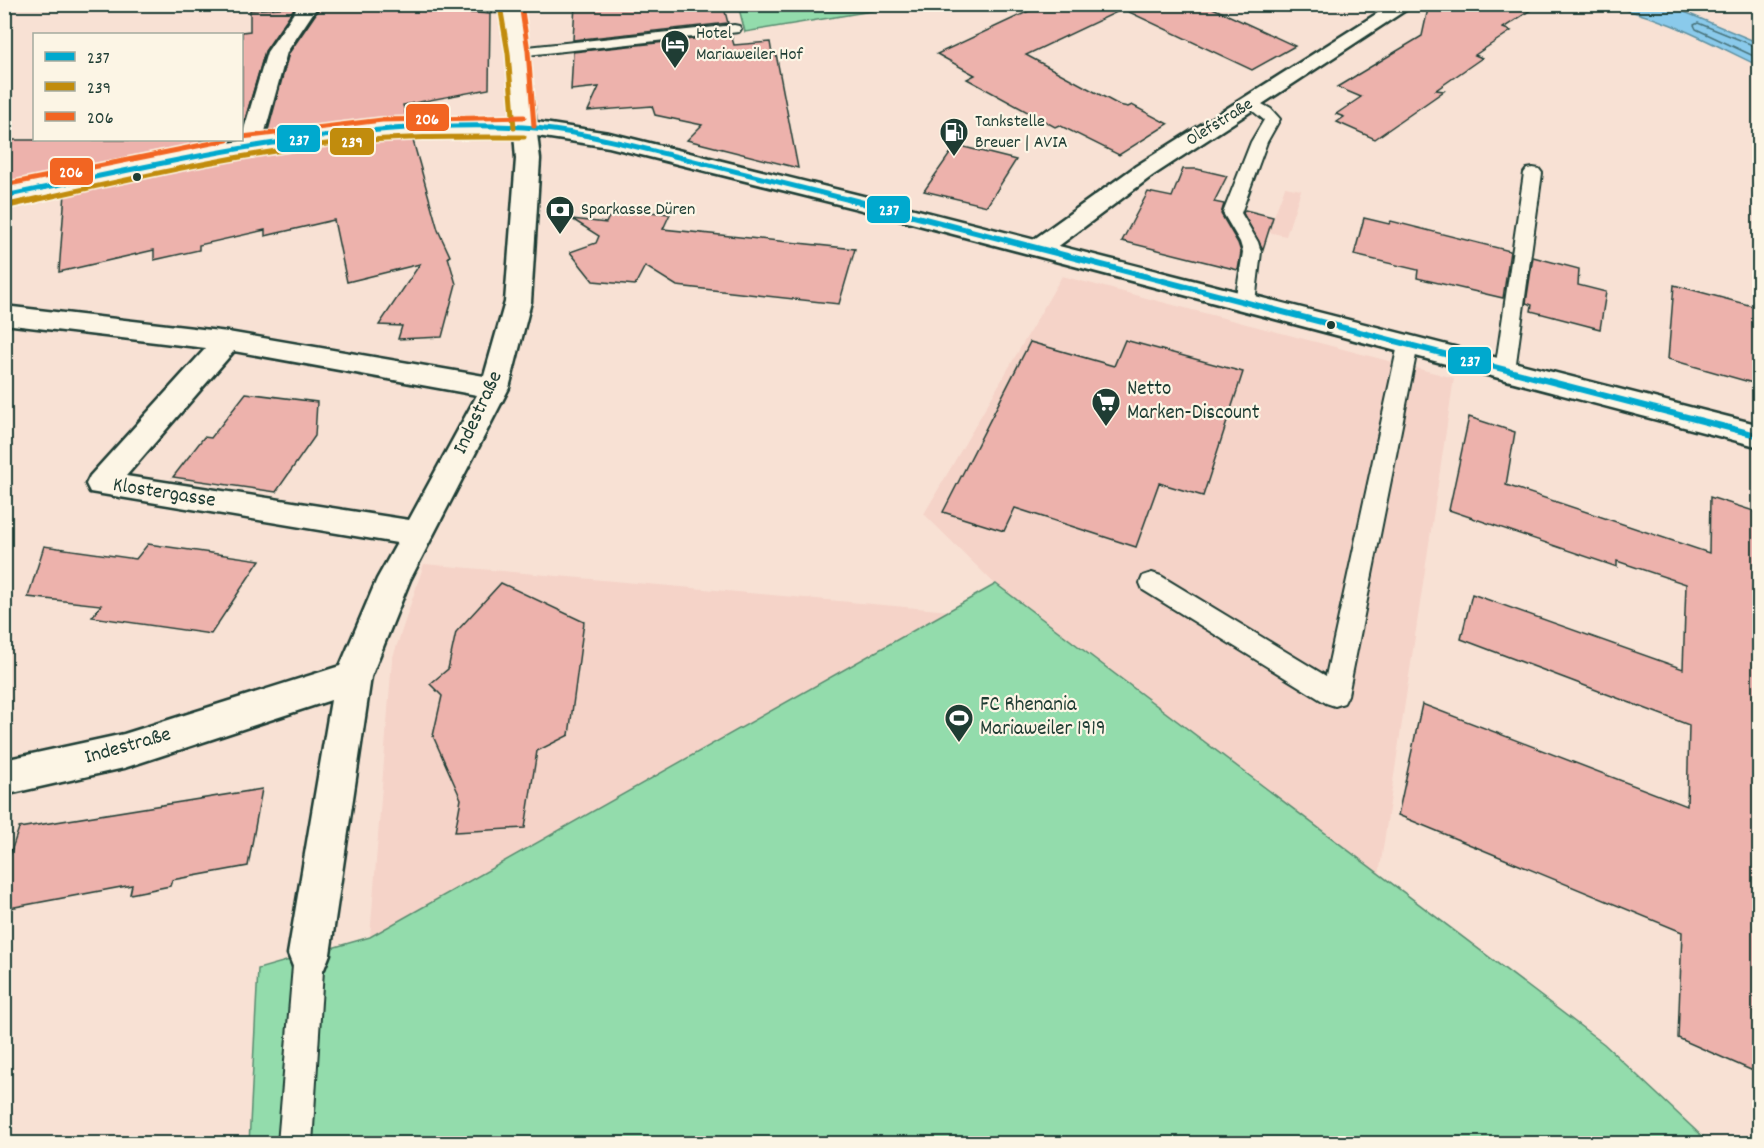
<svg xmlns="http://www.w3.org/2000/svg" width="1764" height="1148" font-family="Dekko,sans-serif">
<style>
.built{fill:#f5d3c8}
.green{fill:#93dcac;stroke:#598c70;stroke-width:1.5}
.water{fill:#8acaeb;stroke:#5f92a2;stroke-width:1.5}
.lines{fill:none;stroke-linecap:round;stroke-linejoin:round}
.shore{stroke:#4a757d;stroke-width:1.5}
.building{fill:#edb2ac;stroke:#1f3d34;stroke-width:1.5}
.lane-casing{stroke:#1f3d34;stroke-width:4}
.street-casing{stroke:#1f3d34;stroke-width:5}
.secondary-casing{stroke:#1f3d34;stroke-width:5}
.lane{fill:#fcf5e5;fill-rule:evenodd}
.street{fill:#fcf5e5;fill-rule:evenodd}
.secondary{fill:#fcf5e5;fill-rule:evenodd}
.bus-1-far1-casing{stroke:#fcf5e5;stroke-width:8}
.bus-1-casing{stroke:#fcf5e5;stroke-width:10}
.bus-2-far1-casing{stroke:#fcf5e5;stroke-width:8}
.bus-2-casing{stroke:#fcf5e5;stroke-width:10}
.bus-3-casing{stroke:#fcf5e5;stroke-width:8}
.bus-1-far1{stroke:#00a9ce;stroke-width:5}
.bus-1{stroke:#00a9ce;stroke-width:6}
.bus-2-far1{stroke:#c18c0d;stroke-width:5}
.bus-2{stroke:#c18c0d;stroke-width:6}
.bus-3{stroke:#f26522;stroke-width:5}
.bus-dot{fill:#1f3d34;stroke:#fcf5e5;stroke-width:2}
.labels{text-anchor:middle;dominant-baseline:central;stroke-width:4.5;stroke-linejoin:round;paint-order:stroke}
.far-poi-label{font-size:18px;fill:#1f3d34;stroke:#fcf5e5;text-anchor:start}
.far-street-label{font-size:18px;fill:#1f3d34;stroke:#fcf5e5}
.poi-label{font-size:21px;fill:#1f3d34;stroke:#fcf5e5;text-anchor:start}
.street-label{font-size:21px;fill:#1f3d34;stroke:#fcf5e5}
.line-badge{stroke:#fcf5e5;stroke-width:2}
.badge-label{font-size:16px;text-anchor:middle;font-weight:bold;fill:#fff}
</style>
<rect width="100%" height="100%" fill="#f8e1d4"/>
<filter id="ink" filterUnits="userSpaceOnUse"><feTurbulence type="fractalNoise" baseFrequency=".0167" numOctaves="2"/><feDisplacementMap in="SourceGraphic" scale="12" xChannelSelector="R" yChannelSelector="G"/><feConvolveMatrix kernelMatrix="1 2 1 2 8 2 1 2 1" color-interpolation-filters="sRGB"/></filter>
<g filter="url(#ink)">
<g class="built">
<polygon points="1285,187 1301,190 1286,236 1268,232"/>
<polygon points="1062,276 1454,378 1379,875 996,585 924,514"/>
<polygon points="424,564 950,611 370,937 392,660"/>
</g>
<g class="green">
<polygon points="738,5 738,4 908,5 745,32"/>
<polygon points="996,584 1604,1044 1709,1143 249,1144 258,969 370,937"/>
</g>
<path class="water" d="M1601 5H1668L1759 43V66C1707 41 1659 14 1601 5Z"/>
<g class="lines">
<polyline class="shore" points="1760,48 1698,23 1694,25 1696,29 1760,59"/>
</g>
<g class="building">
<polygon points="344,4 342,8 367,6 490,14 489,89 403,105 407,119 344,123 267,134 289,53 321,6"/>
<polygon points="575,4 723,4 728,23 573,40"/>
<polygon points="1044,4 1204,4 1295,46 1252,70 1123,9 1026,55 1119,105 1128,107 1132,105 1168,124 1119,155 1059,125 1055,127 967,79 975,75 937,54"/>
<polygon points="1429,4 1540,4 1503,28 1511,31 1475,55 1482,58 1436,90 1444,91 1375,139 1337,122 1344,117 1336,114 1361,97 1337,87 1422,36"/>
<polygon points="295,7 265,51 242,130 242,32 250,31 250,10"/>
<polygon points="731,35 734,45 770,42 772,54 776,54 798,168 687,140 702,125 655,115 652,106 588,111 599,87 571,90 573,52"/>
<polygon points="412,137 438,230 450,256 448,257 456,284 442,337 398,339 402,326 379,325 420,264 347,282 334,220 265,236 265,230 199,245 199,250 154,260 154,250 59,272 65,193 320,144"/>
<polygon points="4,140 237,140 4,184"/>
<polygon points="956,145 1016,160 987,206 924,191"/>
<polygon points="1183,169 1197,169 1227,176 1214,202 1224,204 1221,214 1238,243 1241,252 1238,270 1122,241 1148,192 1172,197"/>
<polygon points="628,210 670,214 663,229 855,249 839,304 677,286 645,266 635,285 593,281 570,252 596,243 599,236 572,219 606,223 609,217"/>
<polygon points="1245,210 1273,217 1263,249 1243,213"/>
<polygon points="1364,218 1389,224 1391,221 1510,251 1503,298 1417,278 1418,270 1354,255"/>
<polygon points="1533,257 1579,269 1578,285 1606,292 1600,329 1531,311 1532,305 1526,303"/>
<polygon points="1674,285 1760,308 1760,385 1668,359"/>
<polygon points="1125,340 1243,372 1203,496 1159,483 1136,547 1015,508 1004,531 943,512 1030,342 1114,366"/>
<polygon points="246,393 317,402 315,436 276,492 173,477 204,437 211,438"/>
<polygon points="1469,417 1515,432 1506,485 1709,553 1710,497 1760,513 1760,1074 1678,1038 1682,932 1398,815 1422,704 1687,806 1689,725 1461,639 1472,594 1683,669 1686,584 1617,561 1617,567 1449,510"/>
<polygon points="148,544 260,560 211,634 92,617 101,605 28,597 44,546 136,559"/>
<polygon points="501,583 584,622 569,735 537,751 525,828 455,832 461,799 433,736 442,696 430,684 448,669 456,632"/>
<polygon points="262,789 248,866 172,880 170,886 130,894 132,885 4,909 4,872 19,828"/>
</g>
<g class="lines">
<g class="lane-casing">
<g id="lane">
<polygon points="734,25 739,26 741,29 739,32 518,56 511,52 518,48"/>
<polygon points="1251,98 1271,109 1280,119 1267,142 1241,213 1258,242 1261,252 1255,302 1252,306 1245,308 1238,306 1235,302 1243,252 1240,242 1223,213 1251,142 1264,120 1243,103"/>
<polygon points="1533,168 1539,169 1542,173 1515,370 1512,375 1505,377 1498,375 1495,370 1524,173 1527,169"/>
<polygon points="1408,338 1415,340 1418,345 1348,695 1344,703 1335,706 1326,703 1143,590 1140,583 1143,576 1152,573 1161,576 1326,676 1398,345 1401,340"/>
<polygon points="309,939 320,943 324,954 312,1144 278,1144 294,954 298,943"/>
</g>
</g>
<g class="street-casing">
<g id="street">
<polygon points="300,4 319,4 287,52 261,146 258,151 250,153 242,151 239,146 267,52"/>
<path d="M431 4H520L522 7 540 159 531 302 509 388 410 580 371 677 330 954 324 969 309 975 294 969 288 954 331 700 124 768 4 795V760L124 734 340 666 377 579 397 543 90 492 86 484 90 476 206 348 4 324V306L228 332 484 376 505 302 516 159 508 52 502 12 440 10 433 8ZM234 351 477 395 409 520 126 476Z"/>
<polygon points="1392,4 1415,4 1152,176 1048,254 1039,256 1030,254 1026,248 1030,242 1136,166"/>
</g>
</g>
<g class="secondary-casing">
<path id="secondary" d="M524 120 609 133 867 197 1760 425V447L858 209 609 147 524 134 400 135 320 142 144 174 4 203V189C109 167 213 144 319 128 386 119 456 121 524 120Z"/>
</g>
<use href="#lane" class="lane"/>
<use href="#street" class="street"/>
<use href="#secondary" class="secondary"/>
<g class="bus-1-far1-casing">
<path id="bus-1-far1" d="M4 196C174 161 347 118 523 127 574 130 625 144 674 156 734 171 794 186 854 201"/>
</g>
<g class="bus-1-casing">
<polyline id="bus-1" points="848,199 1760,436"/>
</g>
<g class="bus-2-far1-casing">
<g id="bus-2-far1">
<polyline points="500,6 508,53 514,128"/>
<path d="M30 201C135 178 239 153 345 142 405 136 465 137 524 137"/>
</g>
</g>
<g class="bus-2-casing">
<polyline id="bus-2" points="6,206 37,199"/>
</g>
<g class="bus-3-casing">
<g id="bus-3">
<polyline points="521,4 528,51 534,126"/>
<polyline points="242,137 382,120 524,117"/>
<polyline points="4,185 227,140"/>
</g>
</g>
<use href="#bus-1-far1" class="bus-1-far1"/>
<use href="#bus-1" class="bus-1"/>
<use href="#bus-2-far1" class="bus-2-far1"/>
<use href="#bus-2" class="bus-2"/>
<use href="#bus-3" class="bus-3"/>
</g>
</g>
<defs>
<g id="hotel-pin" transform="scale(1.5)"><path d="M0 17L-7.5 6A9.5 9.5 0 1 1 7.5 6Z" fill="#1f3d34" stroke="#fcf5e5"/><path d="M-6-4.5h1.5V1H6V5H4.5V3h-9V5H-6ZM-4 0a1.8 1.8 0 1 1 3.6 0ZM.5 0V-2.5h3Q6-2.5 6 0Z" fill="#fff"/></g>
<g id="fuel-pin" transform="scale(1.5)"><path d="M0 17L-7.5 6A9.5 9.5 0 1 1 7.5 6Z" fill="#1f3d34" stroke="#fcf5e5"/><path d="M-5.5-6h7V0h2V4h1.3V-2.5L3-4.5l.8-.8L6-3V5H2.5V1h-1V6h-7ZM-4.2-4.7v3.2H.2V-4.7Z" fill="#fff"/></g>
<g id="bank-pin" transform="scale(1.5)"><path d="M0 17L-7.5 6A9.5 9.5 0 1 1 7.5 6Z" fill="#1f3d34" stroke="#fcf5e5"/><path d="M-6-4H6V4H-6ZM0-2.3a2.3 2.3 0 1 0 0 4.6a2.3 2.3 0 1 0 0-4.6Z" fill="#fff"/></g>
<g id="supermarket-pin" transform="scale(1.5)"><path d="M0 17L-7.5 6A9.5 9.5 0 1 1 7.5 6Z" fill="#1f3d34" stroke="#fcf5e5"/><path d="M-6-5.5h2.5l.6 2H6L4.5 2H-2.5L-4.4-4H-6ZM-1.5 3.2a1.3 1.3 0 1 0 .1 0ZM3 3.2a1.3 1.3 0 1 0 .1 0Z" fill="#fff"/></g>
<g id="stadium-pin" transform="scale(1.5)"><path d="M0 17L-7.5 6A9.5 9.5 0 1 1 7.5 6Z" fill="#1f3d34" stroke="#fcf5e5"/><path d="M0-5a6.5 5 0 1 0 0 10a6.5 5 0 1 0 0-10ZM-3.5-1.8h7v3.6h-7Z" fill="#fff"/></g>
</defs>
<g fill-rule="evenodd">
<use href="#hotel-pin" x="675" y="44"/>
<use href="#fuel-pin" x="954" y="132"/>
<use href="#bank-pin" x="560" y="210"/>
<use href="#supermarket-pin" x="1106" y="402"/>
<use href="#stadium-pin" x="959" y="718"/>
</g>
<g class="bus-dot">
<circle cx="137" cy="177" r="5"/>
<circle cx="1331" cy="325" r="5"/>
</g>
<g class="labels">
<g class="far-poi-label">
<text x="696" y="34">Hotel<tspan x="696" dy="21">Mariaweiler Hof</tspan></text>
<text x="975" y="122">Tankstelle<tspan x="975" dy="21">Breuer | AVIA</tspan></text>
<text x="581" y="210">Sparkasse Düren</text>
</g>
<g class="far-street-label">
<text transform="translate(1220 123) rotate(-32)">Olefstraße</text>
</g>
<g class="poi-label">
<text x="1127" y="390">Netto<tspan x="1127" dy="24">Marken-Discount</tspan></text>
<text x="980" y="706">FC Rhenania<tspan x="980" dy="24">Mariaweiler 1919</tspan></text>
</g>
<g class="street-label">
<text transform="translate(479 413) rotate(-65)">Indestraße</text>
<text transform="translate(164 494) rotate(9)">Klostergasse</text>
<text transform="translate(128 747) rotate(-16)">Indestraße</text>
</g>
</g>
<g class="line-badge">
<rect x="405" y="103" width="45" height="29" rx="6" fill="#f26522"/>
<rect x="276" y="124" width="45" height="29" rx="6" fill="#00a9ce"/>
<rect x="329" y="127" width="46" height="29" rx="6" fill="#c18c0d"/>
<rect x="49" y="157" width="45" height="29" rx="6" fill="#f26522"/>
<rect x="866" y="195" width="45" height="29" rx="6" fill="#00a9ce"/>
<rect x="1447" y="346" width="45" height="29" rx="6" fill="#00a9ce"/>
</g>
<g class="badge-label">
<text x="427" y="124">206</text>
<text x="299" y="145">237</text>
<text x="352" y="147">239</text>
<text x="71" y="177">206</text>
<text x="889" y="215">237</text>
<text x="1470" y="366">237</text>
</g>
<rect width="1764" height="1148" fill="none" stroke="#fcf5e5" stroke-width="24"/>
<rect x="12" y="12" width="1740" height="1124" fill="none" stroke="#1f3d34" stroke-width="2" filter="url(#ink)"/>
<rect x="33" y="33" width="210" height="108" fill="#fcf5e5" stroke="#a4ab9e" stroke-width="1.5"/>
<rect x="45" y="52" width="30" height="9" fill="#00a9ce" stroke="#a4ab9e" stroke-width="1.5"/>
<text x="87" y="63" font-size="18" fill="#1f3d34">237</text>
<rect x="45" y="82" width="30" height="9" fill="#c18c0d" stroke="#a4ab9e" stroke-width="1.5"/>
<text x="87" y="93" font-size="18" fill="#1f3d34">239</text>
<rect x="45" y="112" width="30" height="9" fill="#f26522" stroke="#a4ab9e" stroke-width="1.5"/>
<text x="87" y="123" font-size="18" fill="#1f3d34">206</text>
</svg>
